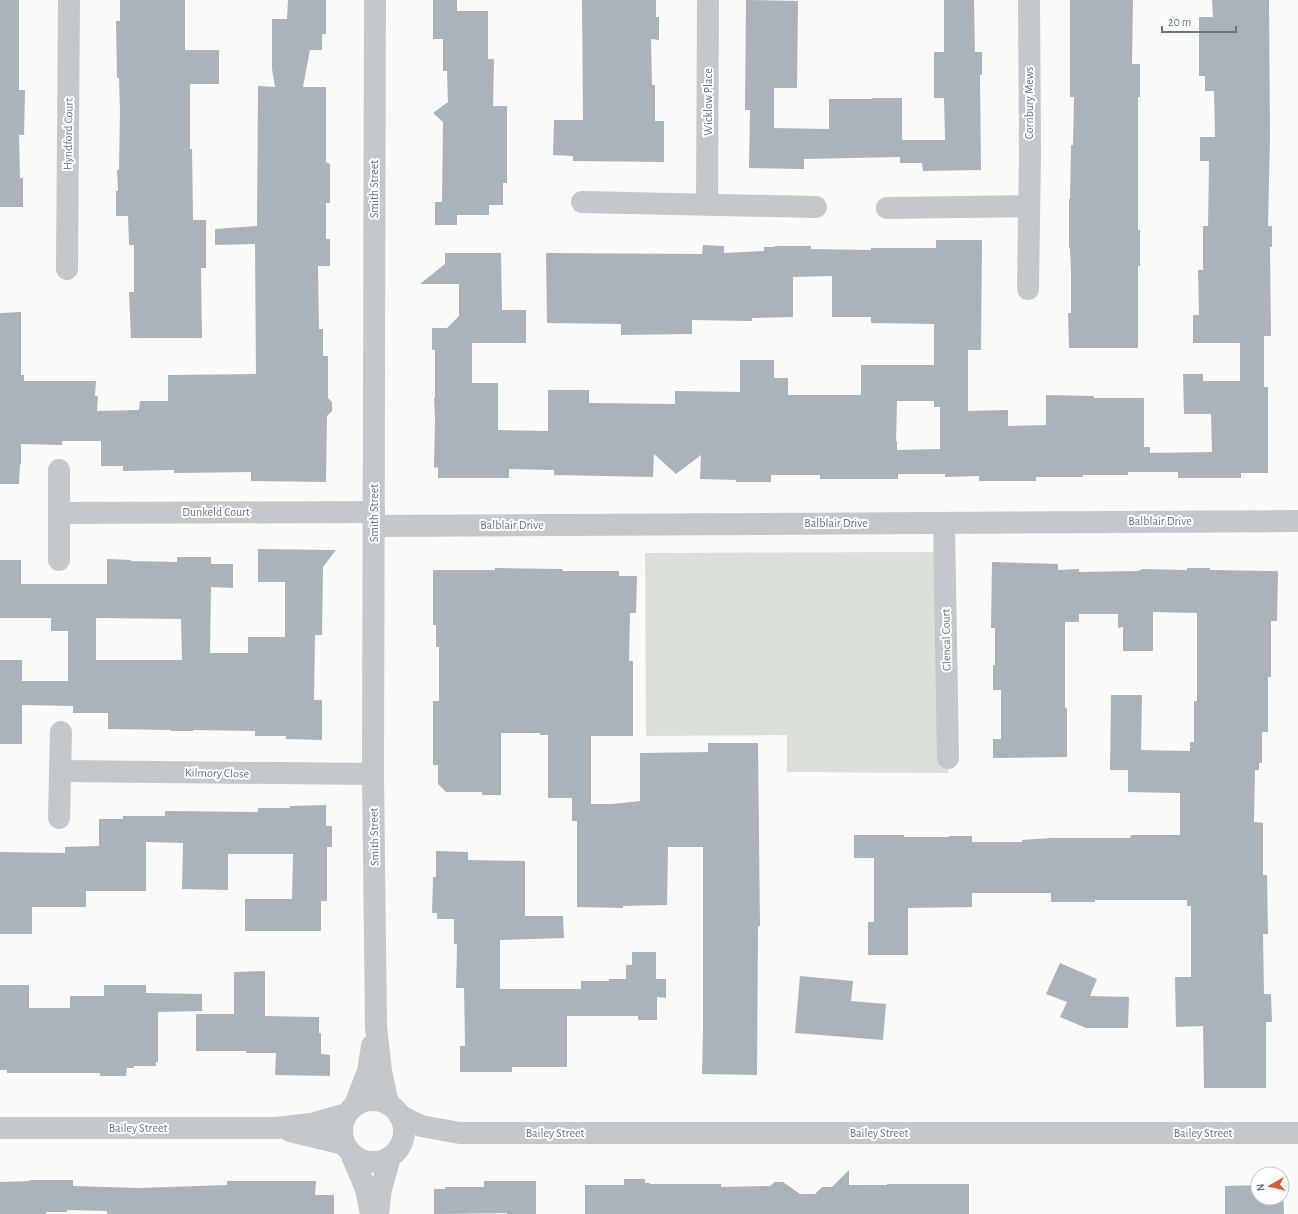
<svg xmlns="http://www.w3.org/2000/svg" width="1298" height="1214" font-family="'Alegreya Sans',sans-serif">
<style>
.green{fill:#dadfd7}
.building{fill:#aab3b9;fill-rule:evenodd}
.lines{fill:none;stroke-linecap:round;stroke-linejoin:round}
.minor{stroke:#c3c8cc;stroke-width:22}
.labels{text-anchor:middle;dominant-baseline:central;stroke-width:4;stroke-linejoin:round;paint-order:stroke}
.street-label{font-size:12px;fill:#657683;stroke:#fff}
</style>
<rect width="100%" height="100%" fill="#fafaf8"/>
<polygon class="green" points="944,552 948,773 787,772 787,735 646,736 645,553"/>
<g class="building">
<polygon points="0,0 19,0 19,90 25,90 24,135 19,135 20,178 23,178 23,207 0,207"/>
<polygon points="120,0 185,0 185,50 219,50 219,84 190,84 190,149 192,149 193,220 206,220 206,268 201,268 202,338 131,338 129,292 134,292 134,245 129,245 128,216 116,216 116,191 118,191 117,170 119,170 120,110 119,78 117,78 116,21 120,21"/>
<polygon points="288,0 326,0 326,34 322,34 322,50 310,50 303,87 326,87 326,162 330,164 330,203 326,203 326,239 330,239 330,266 318,266 319,329 323,329 323,356 328,356 328,398 332,402 332,411 327,416 326,482 251,481 251,472 174,473 174,470 123,471 123,466 101,466 101,441 62,441 62,445 21,444 21,464 20,464 19,484 0,484 0,313 21,312 21,375 24,375 24,381 96,381 95,396 98,396 97,411 139,410 140,401 168,401 168,375 256,374 255,244 215,245 215,229 257,226 258,86 275,87 272,69 272,19 287,19"/>
<polygon points="433,0 457,0 457,11 488,11 488,59 494,59 493,106 507,106 507,183 503,183 503,205 489,205 489,215 457,215 457,225 435,225 435,202 442,202 443,122 433,113 448,102 447,71 443,71 443,39 433,39"/>
<polygon points="582,0 656,0 656,17 659,17 659,40 651,39 652,85 655,85 655,121 664,121 664,162 573,161 573,156 553,155 554,120 583,120"/>
<polygon points="746,0 798,1 797,88 774,88 774,128 829,129 829,99 872,99 872,98 902,98 902,140 945,140 944,98 934,98 934,52 944,52 944,0 974,0 975,52 982,52 982,75 980,75 981,170 923,171 922,163 900,163 900,157 804,159 804,169 749,168 750,110 745,110"/>
<polygon points="1070,0 1133,0 1132,64 1140,64 1140,97 1138,97 1138,230 1140,230 1140,266 1138,266 1138,348 1069,348 1068,313 1071,313 1071,272 1070,248 1069,247 1069,199 1070,199 1071,145 1073,145 1074,97 1070,97"/>
<path d="M1212 0H1269L1270 138 1268 226H1272V247H1270L1271 336H1264V387H1268V473H1241V478H1178V472H1128V475H1083V477H1036V481H979V476L945 477V474H898V479H820V475H771V482H736V480L700 479 701 455 676 474 654 454 653 477 554 475V470L509 469V478H438V467L434 468 435 419 434 398H435V350H432V328H447L459 316V284H420L445 264V253H501L502 310H526V343H472V383H498V430L548 431V390H589V403L675 404V391L740 392V360H774V378H788V395H861V365H934V324L871 323V317H832V276L793 277V317L752 318V321L692 320V334L621 335V324L547 323 546 253 702 254 703 245 724 246V253L764 251V247H775L774 246H811V249L871 250V248H936V240H982L981 350H968V411L1008 410V426L1046 425V395L1094 396V398H1144V447H1150V453L1212 452 1211 414H1184L1183 374H1203V381H1240V343H1193V315H1199L1198 270H1203V226H1208L1209 161H1200V137H1215L1214 91H1205V76H1199V17H1213ZM897 401H934V407H940V449L897 450V441H896Z"/>
<path d="M258 549 336 550 323 567 322 635H315L314 700H322V740L286 739V736H255V731L193 730V731H171V730L108 729V713H73V706L22 705V744H0V660H22V681H68V631H51V618H0V560H21V584H107V559L131 560V561L177 562V557H211V564H233V588L211 587 210 653H248V637H285V582H258ZM96 618 181 619 182 660H96Z"/>
<polygon points="992,562 1058,564 1058,570 1079,569 1079,572 1138,571 1143,569 1187,570 1187,568 1210,568 1210,570 1278,571 1277,621 1271,621 1271,677 1268,677 1268,732 1262,732 1262,763 1259,763 1259,770 1255,770 1254,822 1263,823 1263,875 1267,875 1268,934 1263,934 1264,994 1271,994 1272,1022 1266,1022 1266,1088 1204,1088 1203,1026 1176,1027 1175,977 1191,977 1191,906 1187,906 1187,900 1095,900 1095,902 1051,902 1051,893 972,893 972,907 908,908 908,955 868,955 868,922 874,922 874,858 854,858 854,835 904,835 904,837 949,837 949,836 972,836 972,842 1022,842 1022,840 1051,838 1130,838 1131,835 1180,835 1180,793 1128,792 1128,770 1110,770 1111,695 1142,695 1141,750 1190,751 1190,742 1194,742 1194,701 1197,701 1197,613 1153,612 1153,651 1123,651 1123,627 1118,628 1118,614 1079,614 1079,622 1065,622 1065,708 1067,708 1067,757 993,758 993,739 1001,739 1001,690 993,690 993,665 995,665 995,628 991,628"/>
<polygon points="495,568 562,569 563,571 619,571 619,576 637,576 636,613 630,613 629,661 633,661 633,736 591,736 591,804 612,804 640,801 640,753 708,752 708,743 758,743 760,926 758,926 757,1075 702,1074 703,1031 703,847 668,847 667,905 623,906 623,908 577,907 577,821 572,821 572,798 548,798 548,735 540,735 540,733 501,733 501,795 482,795 482,792 446,792 438,784 438,765 433,765 433,701 439,701 439,647 436,647 436,625 433,625 433,570 495,570"/>
<polygon points="326,805 326,826 332,826 332,847 327,847 327,901 321,901 321,931 245,931 245,899 292,899 293,854 228,854 228,890 182,889 183,843 146,842 146,891 86,891 86,907 32,907 32,934 0,934 0,852 65,853 65,847 99,846 99,819 123,819 123,816 165,816 165,811 258,812 258,808 290,808 290,806"/>
<polygon points="436,851 468,852 468,860 525,861 525,916 563,916 564,938 500,940 500,989 581,989 581,981 609,981 609,979 626,979 626,965 632,965 632,952 656,952 656,979 666,979 666,998 657,997 657,1020 638,1020 638,1016 567,1016 567,1067 512,1067 512,1072 460,1072 460,1046 465,1046 464,988 456,988 457,944 454,944 454,919 437,919 437,913 432,913 433,877 436,877"/>
<polygon points="1060,963 1097,979 1090,996 1129,997 1128,1028 1086,1028 1060,1017 1067,1002 1046,994"/>
<polygon points="265,971 265,1016 319,1017 319,1033 321,1033 321,1054 330,1055 330,1076 275,1075 276,1053 246,1053 246,1051 196,1051 196,1014 234,1014 234,972"/>
<polygon points="800,976 853,981 851,1001 886,1004 883,1040 795,1033"/>
<polygon points="0,985 29,985 29,1008 70,1008 70,996 104,996 104,985 146,985 146,993 202,994 202,1011 158,1012 158,1062 156,1062 156,1066 134,1066 134,1068 127,1068 126,1076 100,1076 100,1073 7,1073 7,1070 0,1070"/>
<polygon points="849,1170 849,1185 887,1185 887,1184 969,1184 969,1214 585,1214 585,1185 624,1185 624,1179 645,1179 645,1183 650,1183 650,1184 721,1184 721,1187 770,1186 775,1182 783,1182 800,1194 815,1194 822,1187 832,1187"/>
<polygon points="30,1180 73,1180 73,1186 138,1188 227,1185 227,1181 316,1181 315,1195 334,1195 334,1214 107,1214 107,1211 67,1210 67,1212 46,1212 46,1214 0,1214 0,1182 30,1181"/>
<polygon points="484,1181 536,1181 536,1214 507,1214 507,1213 434,1214 434,1189 445,1189 445,1187 484,1187"/>
<polygon points="1258,1185 1258,1198 1282,1198 1282,1188 1283,1188 1284,1214 1225,1214 1225,1186"/>
</g>
<g class="lines">
<g class="minor">
<polyline points="375,0 373,774 376,1027 381,1071 388,1104"/>
<polyline points="582,202 816,207"/>
<polyline points="707,204 708,0"/>
<polyline points="887,208 1029,206"/>
<polyline points="67,269 69,0"/>
<polyline points="1028,289 1030,153 1029,0"/>
<polyline points="59,513 374,512"/>
<polyline points="944,523 948,758"/>
<polyline points="374,526 1298,521"/>
<polyline points="59,560 59,470"/>
<polyline points="60,771 373,774"/>
<polyline points="59,818 61,732"/>
<circle cx="373" cy="1131" r="31"/>
<polyline points="355,1105 368,1071 372,1046"/>
<polyline points="399,1115 421,1126 460,1133 1298,1133"/>
<polyline points="0,1128 276,1128 311,1124 346,1114"/>
<polyline points="290,1131 344,1144"/>
<polyline points="352,1156 366,1189 371,1214"/>
<polyline points="378,1214 381,1189 390,1157"/>
</g>
</g>
<g class="labels">
<g class="street-label">
<text transform="translate(708 102) rotate(-90)">Wicklow Place</text>
<text transform="translate(1029 103) rotate(-90)">Cornbury Mews</text>
<text transform="translate(68 134) rotate(-89)">Hyndford Court</text>
<text transform="translate(374 189) rotate(-90)">Smith Street</text>
<text x="216" y="512">Dunkeld Court</text>
<text transform="translate(374 513) rotate(-90)">Smith Street</text>
<text x="1160" y="521">Balblair Drive</text>
<text x="836" y="523">Balblair Drive</text>
<text x="512" y="525">Balblair Drive</text>
<text transform="translate(946 640) rotate(-91)">Glencal Court</text>
<text transform="translate(217 773) rotate(1)">Kilmory Close</text>
<text transform="translate(374 837) rotate(-91)">Smith Street</text>
<text x="138" y="1128">Bailey Street</text>
<text x="555" y="1133">Bailey Street</text>
<text x="879" y="1133">Bailey Street</text>
<text x="1203" y="1133">Bailey Street</text>
</g>
</g>
<g transform="translate(1270 1186) rotate(262)"><circle r="19" fill="#ffffff" stroke="#c1c8cd"/>
<path d="M0-3L7 15L0 10L-7 15Z" fill="#e4572e"/>
<text y="-6" font-size="11" font-weight="bold" text-anchor="middle" fill="#657683">N</text>
</g>
<path d="M1162 26v6h74v-6" fill="none" stroke="#657683" stroke-width="2"/>
<text x="1168" y="26" font-size="12" fill="#657683" stroke="#ffffff" stroke-width="3" paint-order="stroke">20 m</text>
</svg>
